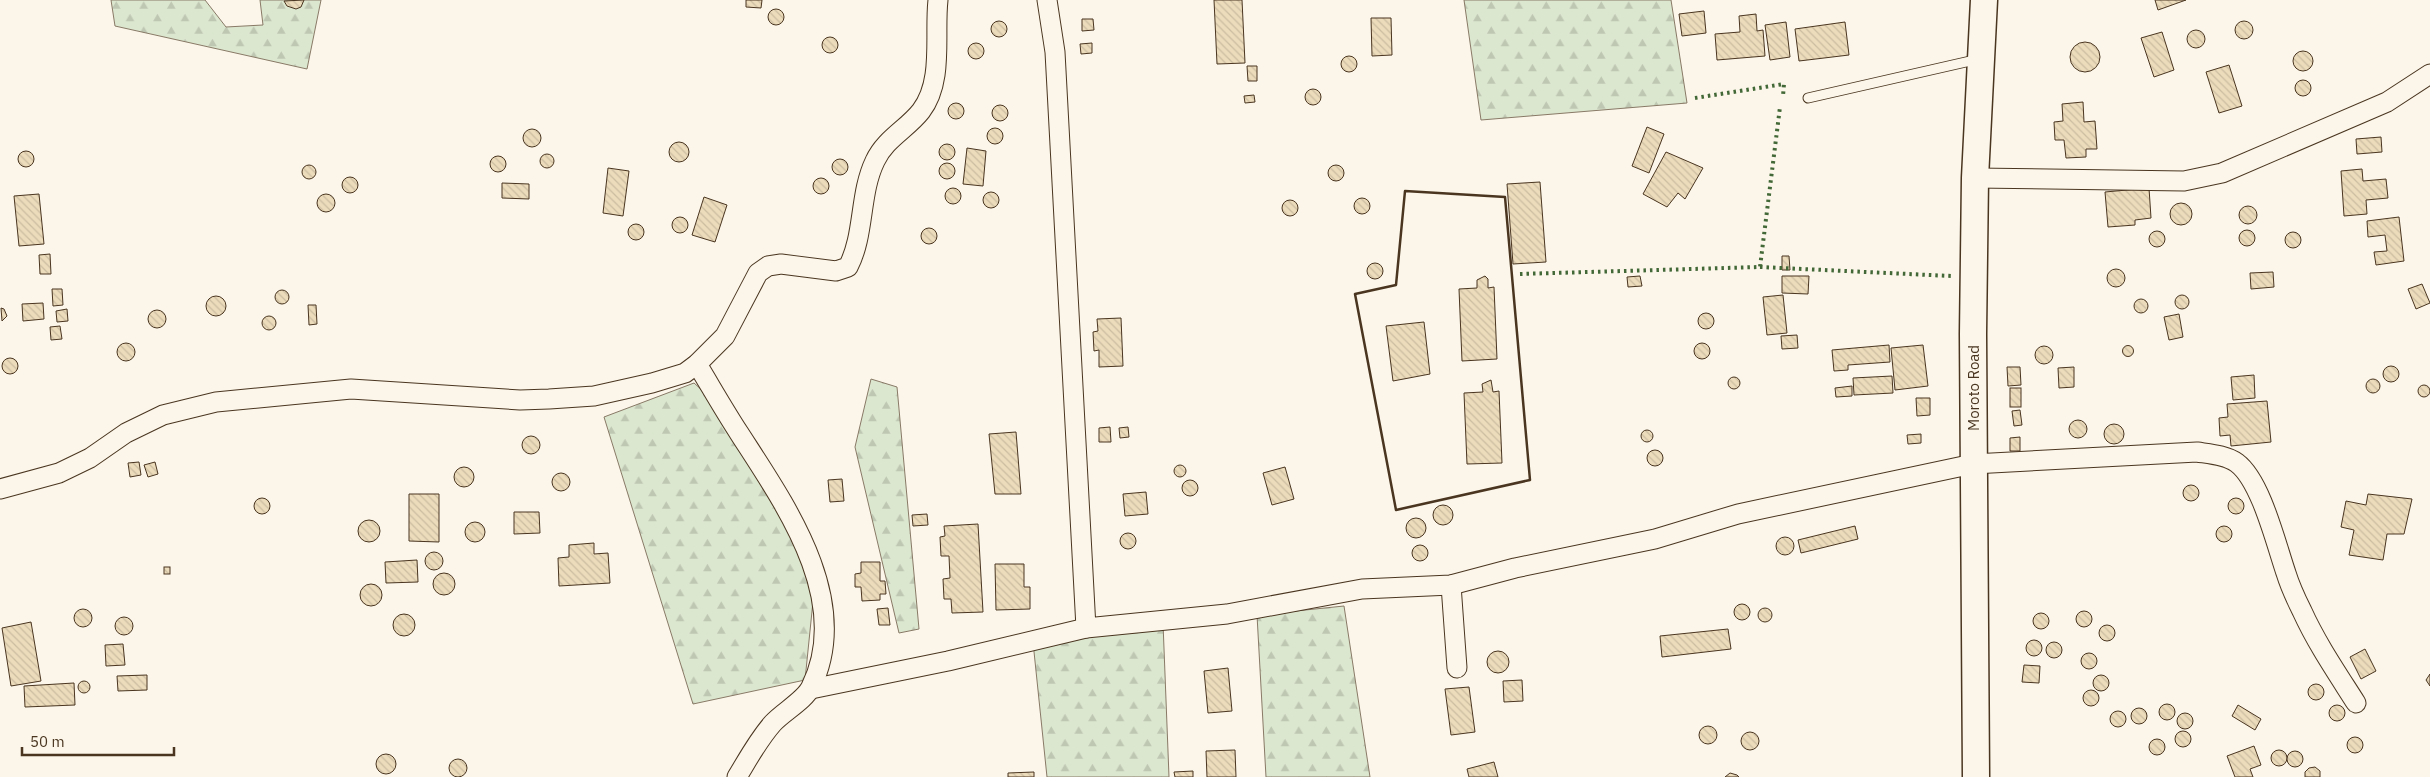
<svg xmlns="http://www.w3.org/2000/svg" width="2430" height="777" font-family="'IBM Plex Sans',sans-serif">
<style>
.forest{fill:url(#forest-firs);stroke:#887966}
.building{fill:url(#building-back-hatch);stroke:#4a3520}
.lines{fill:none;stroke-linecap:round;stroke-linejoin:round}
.service-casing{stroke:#4a3520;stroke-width:11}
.minor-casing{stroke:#4a3520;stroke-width:21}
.secondary-casing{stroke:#4a3520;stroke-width:29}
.service{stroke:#fbf6e9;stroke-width:9}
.minor{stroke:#fbf6e9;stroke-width:19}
.secondary{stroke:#fbf6e9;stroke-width:26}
.hedge{stroke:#436837;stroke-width:4;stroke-dasharray:2.5 4;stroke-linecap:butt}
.wall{stroke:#4a3520;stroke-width:2.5}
.labels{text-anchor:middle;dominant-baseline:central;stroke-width:4;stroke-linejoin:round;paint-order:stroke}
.street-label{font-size:15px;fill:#4a3520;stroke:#fbf6e9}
</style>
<defs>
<pattern id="forest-firs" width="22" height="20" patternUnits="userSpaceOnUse" patternTransform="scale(1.25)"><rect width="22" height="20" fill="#dce7d0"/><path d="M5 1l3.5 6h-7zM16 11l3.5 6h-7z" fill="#bec7b2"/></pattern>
<pattern id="building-back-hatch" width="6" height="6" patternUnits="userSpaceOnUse" patternTransform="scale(1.25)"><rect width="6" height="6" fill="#ecdcbc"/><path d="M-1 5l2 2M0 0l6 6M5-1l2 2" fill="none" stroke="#ccbda1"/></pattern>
</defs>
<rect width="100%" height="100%" fill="#fbf6e9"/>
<g class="forest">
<polygon points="111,0 205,0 226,27 263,25 260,0 321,0 307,69 115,26"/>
<polygon points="1464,0 1671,0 1687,103 1481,120"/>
<polygon points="871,379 897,387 919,629 899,633 855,447"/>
<polygon points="694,383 749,432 816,572 805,680 693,704 604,417"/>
<polygon points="1344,606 1370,777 1266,777 1257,615"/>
<polygon points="1163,623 1169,777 1047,777 1033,642"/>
</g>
<g class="building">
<polygon points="304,0 301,7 296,9 287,6 284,1"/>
<polygon points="746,0 762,0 761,8 746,7"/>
<polygon points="1214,0 1242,0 1245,63 1217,64"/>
<polygon points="2155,0 2186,0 2158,10"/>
<circle cx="776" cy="17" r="8"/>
<polygon points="1704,11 1706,33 1682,36 1679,14"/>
<polygon points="1756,14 1757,31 1763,30 1765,56 1717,60 1715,34 1740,32 1739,16"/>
<polygon points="1371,18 1391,18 1392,55 1372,56"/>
<polygon points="1082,19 1093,19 1094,30 1082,31"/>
<circle cx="2244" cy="30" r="9"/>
<circle cx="999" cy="29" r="8"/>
<polygon points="1786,22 1790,57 1770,60 1765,25"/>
<polygon points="1845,22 1849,55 1799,61 1795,29"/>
<circle cx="2196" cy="39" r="9"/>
<polygon points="2162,32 2174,70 2154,77 2141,38"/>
<circle cx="830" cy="45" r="8"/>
<circle cx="2085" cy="57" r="15"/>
<polygon points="1092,43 1092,53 1081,54 1080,44"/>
<circle cx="976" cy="51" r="8"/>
<circle cx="2303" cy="61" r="10"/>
<circle cx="1349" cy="64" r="8"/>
<polygon points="2229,65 2242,106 2219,113 2206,72"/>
<polygon points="1247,66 1257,66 1257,81 1248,81"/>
<circle cx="2303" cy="88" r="8"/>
<circle cx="1313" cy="97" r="8"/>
<polygon points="1254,95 1255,102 1245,103 1244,96"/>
<polygon points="2083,102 2084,122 2095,121 2097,149 2086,149 2086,157 2066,158 2064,140 2055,140 2054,122 2063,121 2062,104"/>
<circle cx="956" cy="111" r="8"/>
<circle cx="1000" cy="113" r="8"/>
<polygon points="1647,127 1664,134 1649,173 1632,166"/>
<circle cx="995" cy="136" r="8"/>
<circle cx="532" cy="138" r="9"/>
<polygon points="2381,137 2382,152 2357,154 2356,139"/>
<circle cx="679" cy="152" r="10"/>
<circle cx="947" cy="152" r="8"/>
<polygon points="967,148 986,151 983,186 963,184"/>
<circle cx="26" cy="159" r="8"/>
<polygon points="1666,152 1703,168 1685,199 1678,193 1667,207 1643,194"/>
<circle cx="547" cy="161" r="7"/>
<circle cx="498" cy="164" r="8"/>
<circle cx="840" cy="167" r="8"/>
<circle cx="947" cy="171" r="8"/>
<circle cx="309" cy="172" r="7"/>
<circle cx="1336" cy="173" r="8"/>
<polygon points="608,168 629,171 623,216 603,213"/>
<polygon points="2362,169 2363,181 2386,179 2388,198 2366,200 2367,214 2344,216 2341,171"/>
<circle cx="350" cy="185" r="8"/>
<circle cx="821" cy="186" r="8"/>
<polygon points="1540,182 1546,262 1513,264 1507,184"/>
<polygon points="502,183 529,184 529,199 502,198"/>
<polygon points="2149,188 2151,218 2135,220 2135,225 2108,227 2105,192"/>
<circle cx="953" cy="196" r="8"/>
<circle cx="991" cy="200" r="8"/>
<circle cx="326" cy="203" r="9"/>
<polygon points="39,194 44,244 19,246 14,196"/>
<polygon points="704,197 727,205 715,242 692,235"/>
<circle cx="1362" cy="206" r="8"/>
<circle cx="1290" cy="208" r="8"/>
<circle cx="2181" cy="214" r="11"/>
<circle cx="2248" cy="215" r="9"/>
<circle cx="680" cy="225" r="8"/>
<polygon points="2399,217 2404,261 2376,265 2374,252 2387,251 2385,235 2368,237 2367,221"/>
<circle cx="636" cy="232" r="8"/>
<circle cx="929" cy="236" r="8"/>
<circle cx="2247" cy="238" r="8"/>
<circle cx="2157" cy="239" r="8"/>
<circle cx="2293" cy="240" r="8"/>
<polygon points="50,254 51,274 40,274 39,255"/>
<polygon points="1782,256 1789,256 1790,270 1782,270"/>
<circle cx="1375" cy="271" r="8"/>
<circle cx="2116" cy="278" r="9"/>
<polygon points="2273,272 2274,287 2251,289 2250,273"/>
<polygon points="1485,276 1488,279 1488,288 1494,287 1497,359 1462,361 1459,289 1477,288 1477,280"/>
<polygon points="1640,276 1642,286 1628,287 1627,277"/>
<polygon points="1782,276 1809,276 1808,294 1782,293"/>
<polygon points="2422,284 2430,303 2416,309 2408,289"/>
<polygon points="52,289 62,289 63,305 53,306"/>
<circle cx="282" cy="297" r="7"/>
<circle cx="2182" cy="302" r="7"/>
<polygon points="1783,295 1787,333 1767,335 1763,297"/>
<circle cx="216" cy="306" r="10"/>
<circle cx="2141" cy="306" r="7"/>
<polygon points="43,303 44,319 23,321 22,304"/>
<polygon points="308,305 316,305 317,324 309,325"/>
<polygon points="1,308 4,309 7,316 2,321"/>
<polygon points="67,309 68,321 57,322 56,311"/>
<circle cx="157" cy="319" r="9"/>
<circle cx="1706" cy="321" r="8"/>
<polygon points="2179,314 2183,337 2169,340 2164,317"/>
<circle cx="269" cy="323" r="7"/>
<polygon points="1121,318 1123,366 1099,367 1099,350 1094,351 1093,332 1098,331 1097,319"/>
<polygon points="1424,322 1430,374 1393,381 1386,326"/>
<polygon points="60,326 62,339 51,340 50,327"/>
<polygon points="1797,335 1798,348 1782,349 1781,336"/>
<circle cx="126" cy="352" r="9"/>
<circle cx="1702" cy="351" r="8"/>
<polygon points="1889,345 1890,362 1848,365 1848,370 1834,371 1832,350"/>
<polygon points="1923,345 1928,386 1895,390 1891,348"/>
<circle cx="2128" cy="351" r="5.5"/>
<circle cx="2044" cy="355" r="9"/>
<circle cx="10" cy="366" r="8"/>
<circle cx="2391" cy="374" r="8"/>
<polygon points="2007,367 2020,367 2021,385 2008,386"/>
<polygon points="2074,367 2074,387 2059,388 2058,368"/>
<polygon points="2254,375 2255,398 2233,400 2231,377"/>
<polygon points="1892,376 1893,393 1854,395 1853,378"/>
<circle cx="1734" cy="383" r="6"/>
<circle cx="2373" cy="386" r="7"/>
<polygon points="1491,380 1493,392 1499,391 1502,463 1467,464 1464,393 1483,392 1482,384"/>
<circle cx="2424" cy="391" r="6"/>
<polygon points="1852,386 1852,396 1836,397 1835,388"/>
<rect x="2010" y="388" width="11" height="19"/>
<polygon points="1916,398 1930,398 1930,415 1917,416"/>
<polygon points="2267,401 2271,442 2231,446 2230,435 2220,436 2219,418 2228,417 2227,404"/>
<polygon points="2020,410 2022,425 2014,426 2012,411"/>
<circle cx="2078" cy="429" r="9"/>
<circle cx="2114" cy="434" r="10"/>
<polygon points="1110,427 1111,442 1099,442 1099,428"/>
<polygon points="1128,427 1129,437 1120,438 1119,428"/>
<circle cx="1647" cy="436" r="6"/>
<polygon points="1016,432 1021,494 995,494 989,434"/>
<polygon points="1921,434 1921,443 1908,444 1907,435"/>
<circle cx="531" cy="445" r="9"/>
<polygon points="2020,437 2020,451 2010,451 2010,438"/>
<circle cx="1655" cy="458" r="8"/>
<polygon points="139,462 141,475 130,477 128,463"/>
<polygon points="155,462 158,474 148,477 144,465"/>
<circle cx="1180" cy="471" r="6"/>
<polygon points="1285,467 1294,499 1272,505 1263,473"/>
<circle cx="464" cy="477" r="10"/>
<circle cx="561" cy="482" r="9"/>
<polygon points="842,479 844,501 830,502 828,480"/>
<circle cx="1190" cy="488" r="8"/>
<circle cx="2191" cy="493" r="8"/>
<polygon points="1146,492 1148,514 1125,516 1123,494"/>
<polygon points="409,494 439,494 439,542 409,541"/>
<polygon points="2368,494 2412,499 2404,534 2387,534 2383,560 2349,555 2354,530 2341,527 2346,501 2366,505"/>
<circle cx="2236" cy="506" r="8"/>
<circle cx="262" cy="506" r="8"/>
<circle cx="1443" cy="515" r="10"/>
<polygon points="514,512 539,512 540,533 514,534"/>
<polygon points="927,514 928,525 913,526 912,515"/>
<circle cx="1416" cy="528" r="10"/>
<circle cx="369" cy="531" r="11"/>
<circle cx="475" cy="532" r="10"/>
<polygon points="978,524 983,612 952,613 951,599 944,599 943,579 950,578 949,556 941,556 940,537 945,536 944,526"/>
<polygon points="1855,526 1858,539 1801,553 1798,540"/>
<circle cx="2224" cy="534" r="8"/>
<circle cx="1128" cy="541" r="8"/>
<circle cx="1785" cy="546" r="9"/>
<polygon points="594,543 594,554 608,553 610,583 559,586 558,558 569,557 569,545"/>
<circle cx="1420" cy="553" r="8"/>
<circle cx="434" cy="561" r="9"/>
<polygon points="417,560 418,582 386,583 385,562"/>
<polygon points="861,562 880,562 880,581 885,581 886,594 880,594 880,600 862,601 861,587 855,587 855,574 861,573"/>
<polygon points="995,564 1024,564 1024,587 1030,587 1030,609 996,610"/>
<rect x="164" y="567" width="6" height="7"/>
<circle cx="444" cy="584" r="11"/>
<circle cx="371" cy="595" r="11"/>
<circle cx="1742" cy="612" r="8"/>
<circle cx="1765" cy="615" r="7"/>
<polygon points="888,608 890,625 879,625 877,609"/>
<circle cx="83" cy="618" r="9"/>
<circle cx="2084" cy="619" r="8"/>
<circle cx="2041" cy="621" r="8"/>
<circle cx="404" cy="625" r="11"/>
<circle cx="124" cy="626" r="9"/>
<polygon points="31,622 41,681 11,686 2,628"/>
<circle cx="2107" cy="633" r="8"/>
<polygon points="1728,629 1731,649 1662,657 1660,636"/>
<circle cx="2034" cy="648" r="8"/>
<circle cx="2054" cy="650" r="8"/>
<polygon points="123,644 125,665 106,666 105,645"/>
<polygon points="2365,649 2376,671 2361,679 2350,657"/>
<circle cx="1498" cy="662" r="11"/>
<circle cx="2089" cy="661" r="8"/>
<polygon points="2024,665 2040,666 2039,683 2022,682"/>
<polygon points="1228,668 1232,711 1208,713 1204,671"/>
<polygon points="2430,674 2430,686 2426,680"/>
<polygon points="147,675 147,690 118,691 117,676"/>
<circle cx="2101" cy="683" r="8"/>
<polygon points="1522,680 1523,701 1504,702 1503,681"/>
<circle cx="84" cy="687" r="6"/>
<polygon points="74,683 75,705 25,707 24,686"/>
<circle cx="2316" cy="692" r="8"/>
<polygon points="1469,687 1475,732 1451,735 1445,689"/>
<circle cx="2091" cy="698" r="8"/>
<circle cx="2167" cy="712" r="8"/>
<polygon points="2238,705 2261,719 2255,730 2232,716"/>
<circle cx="2337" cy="713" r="8"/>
<circle cx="2139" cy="716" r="8"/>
<circle cx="2118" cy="719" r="8"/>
<circle cx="2185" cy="721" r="8"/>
<circle cx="1708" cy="735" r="9"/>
<circle cx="2183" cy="739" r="8"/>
<circle cx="1750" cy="741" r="9"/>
<circle cx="2355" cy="745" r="8"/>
<circle cx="2157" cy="747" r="8"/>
<polygon points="2254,746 2261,765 2250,769 2253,777 2235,777 2227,756"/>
<polygon points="1235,750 1236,777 1207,777 1206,751"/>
<circle cx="2279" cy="758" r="8"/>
<circle cx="2295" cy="759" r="8"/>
<circle cx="386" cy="764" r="10"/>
<circle cx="458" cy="768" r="9"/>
<polygon points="1494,762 1498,777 1469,777 1467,769"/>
<polygon points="2315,767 2320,771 2320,777 2305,777 2305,772 2309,768"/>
<polygon points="1193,771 1193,777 1175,777 1174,772"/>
<polygon points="1034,772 1034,777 1008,777 1008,773"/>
<polygon points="1730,773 1737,775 1739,777 1725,777"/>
</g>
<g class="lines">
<g class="service-casing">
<polyline id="service" points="1808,98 1979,59"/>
</g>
<g class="minor-casing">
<g id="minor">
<path d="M1047 0 1055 52 1086 628 1227 614 1362 589 1451 585 1515 568 1655 539 1738 514 1973 464 2197 452C2210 454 2226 455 2237 463 2261 481 2276 544 2286 573 2290 586 2296 599 2302 611 2317 644 2337 673 2356 703"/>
<polyline points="1975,178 2184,181 2222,173 2387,102 2430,74"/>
<path d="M697 364C711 387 724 410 739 433 784 503 854 600 811 687 805 700 783 712 773 723 758 740 748 759 737 777"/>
<path d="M0 489 59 473 90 458 126 433 163 415 216 402 351 389 520 400 549 399 594 396 652 383 685 373 697 364 725 336 758 273 768 266 781 264 836 271 848 267C865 235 859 194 875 161 885 139 907 129 921 111 944 81 934 35 938 0"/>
<polyline points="1451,585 1457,668"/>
<polyline points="811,689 948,661 1086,628"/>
</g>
</g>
<g class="secondary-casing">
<polyline id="secondary" points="1976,777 1973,334 1975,178 1984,0"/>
</g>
<use href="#service" class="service"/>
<use href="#minor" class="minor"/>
<use href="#secondary" class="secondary"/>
<g class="hedge">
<polyline points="1695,98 1784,84 1783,96"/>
<polyline points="1760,267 1951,276"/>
<polyline points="1520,274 1760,267 1780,107"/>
</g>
<polygon class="wall" points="1405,191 1505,197 1530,480 1396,510 1355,294 1396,285"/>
</g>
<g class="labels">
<g class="street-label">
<text transform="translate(1973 388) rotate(-90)">Moroto Road</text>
</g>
</g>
<path d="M22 747v8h152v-8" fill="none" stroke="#4a3520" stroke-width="2.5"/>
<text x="30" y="747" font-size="15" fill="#4a3520" stroke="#fbf6e9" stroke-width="4" paint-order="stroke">50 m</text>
</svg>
